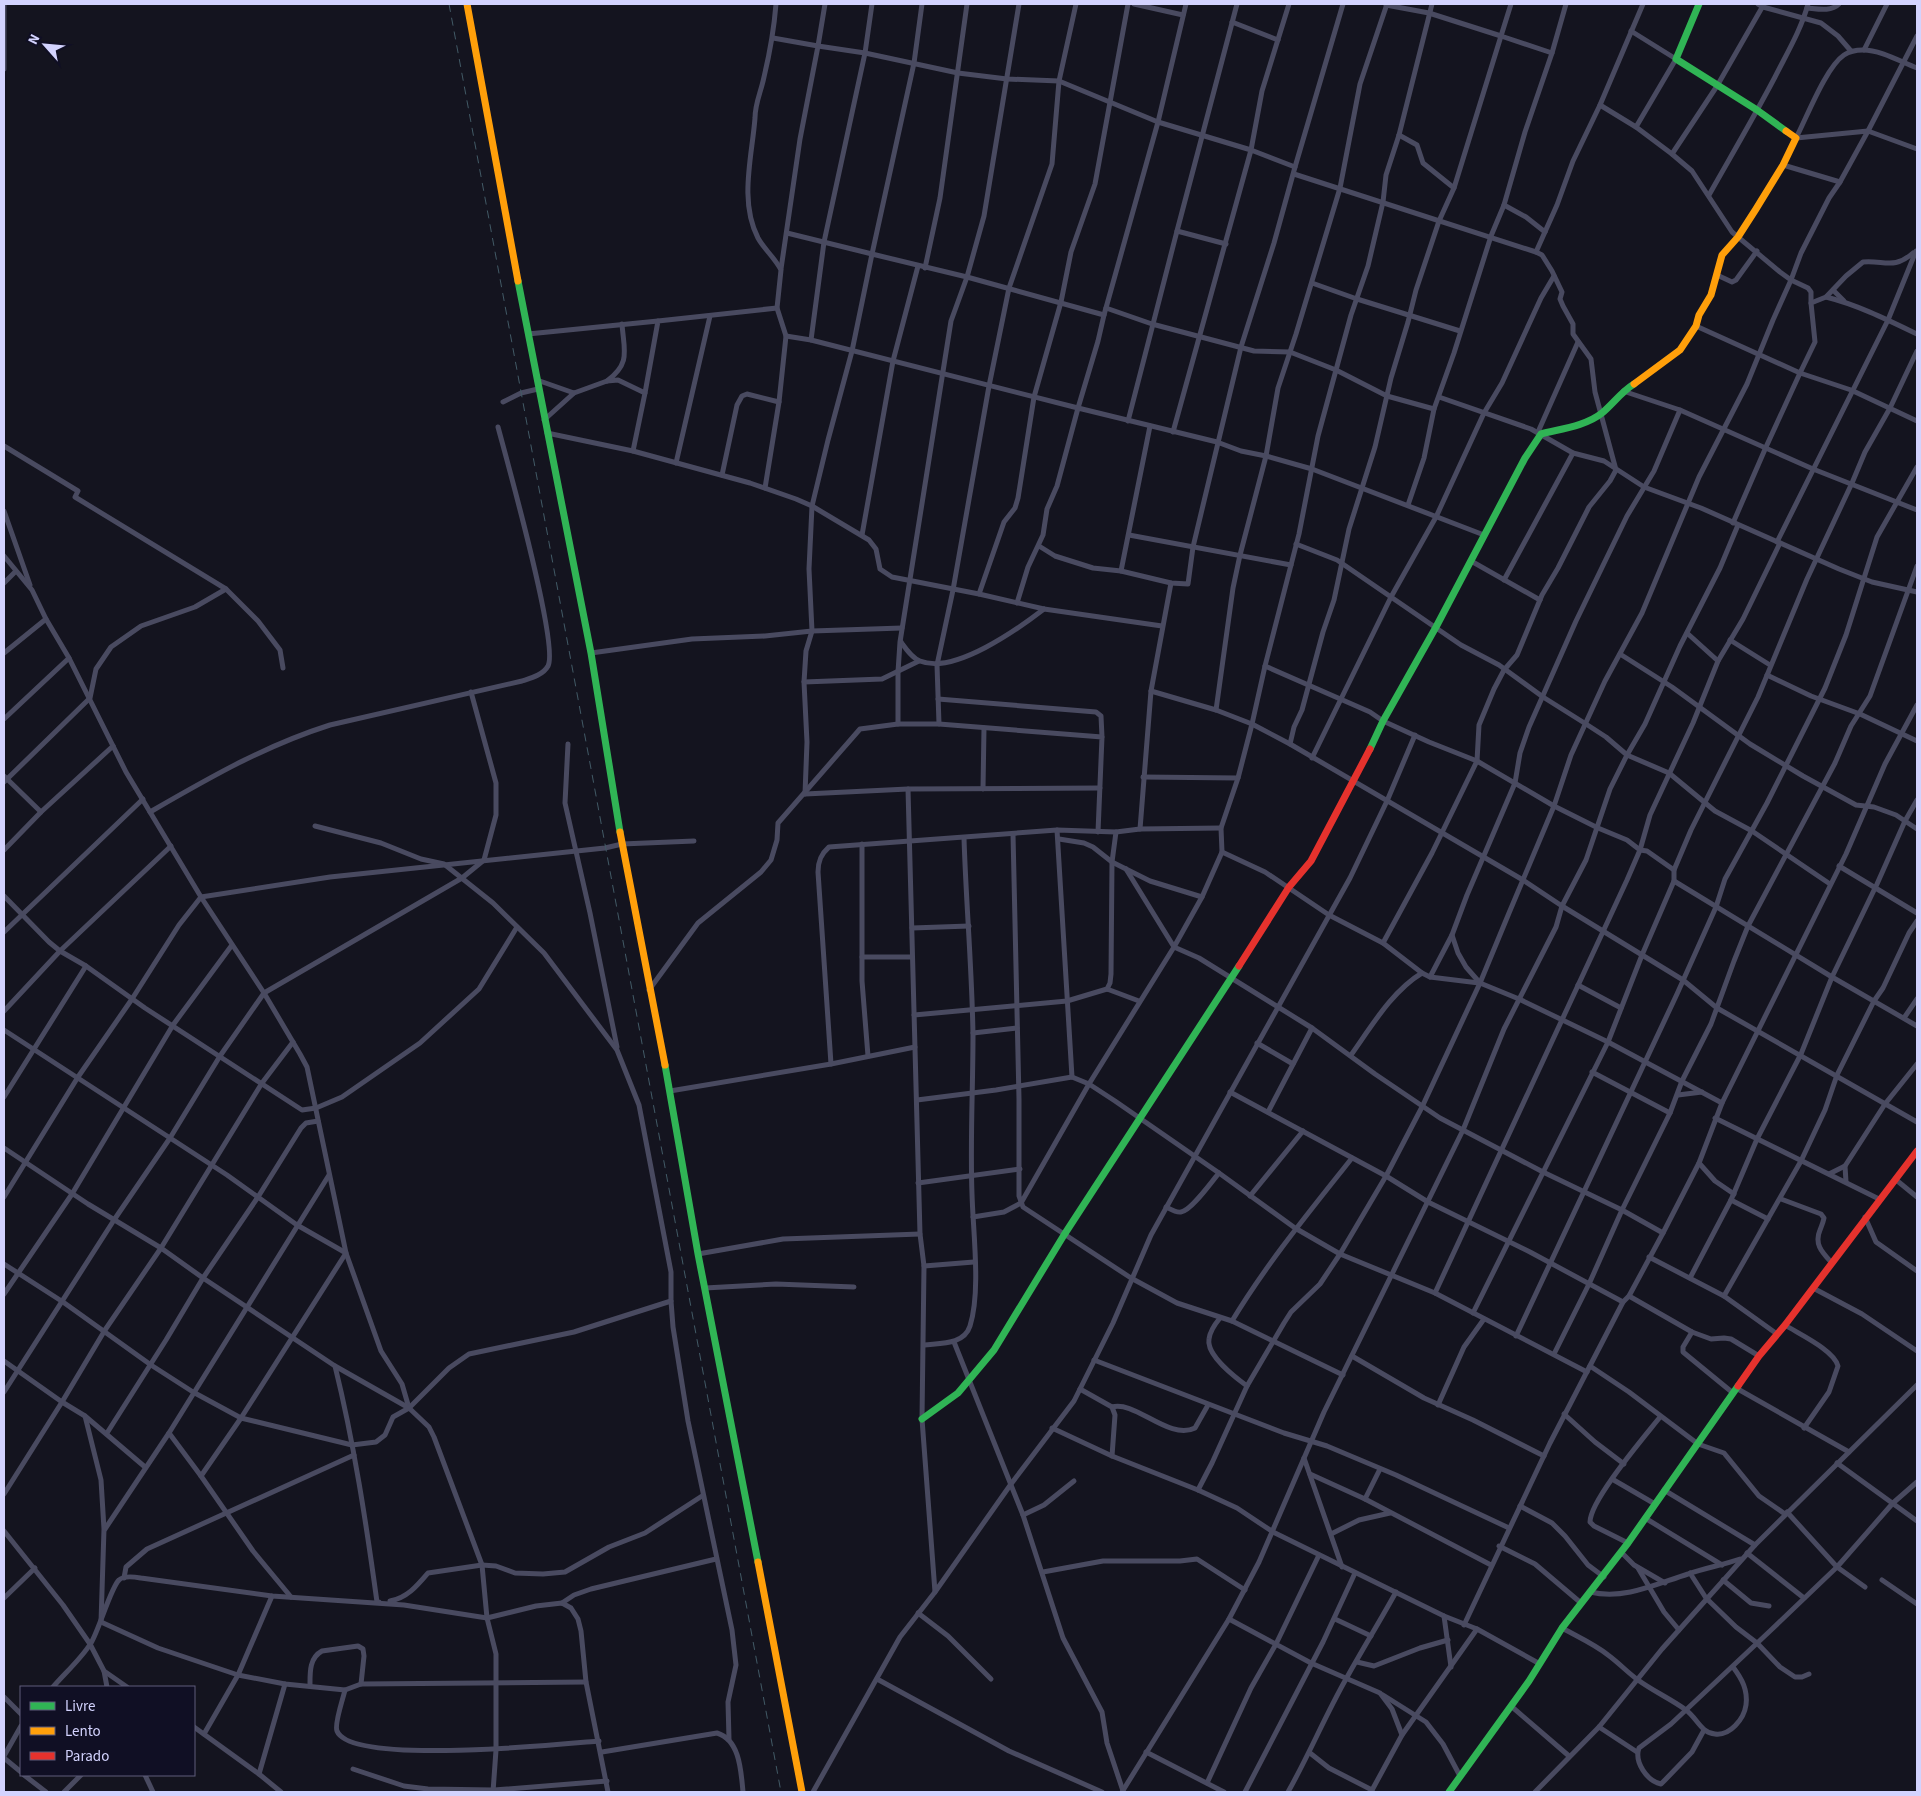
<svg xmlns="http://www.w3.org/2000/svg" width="1921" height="1796" font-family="'Source Sans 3',sans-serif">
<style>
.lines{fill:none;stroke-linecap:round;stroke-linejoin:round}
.street{stroke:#494a60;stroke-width:5}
.fast{stroke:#30b455;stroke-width:7}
.slow{stroke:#ff9f0a;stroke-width:7}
.jam{stroke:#e5322d;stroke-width:7}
.rail{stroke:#425a66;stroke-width:1;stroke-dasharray:8 6;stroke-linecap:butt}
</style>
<rect width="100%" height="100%" fill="#14141f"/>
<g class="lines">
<g class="street">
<polyline points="825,4 818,46 865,53 958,73 1007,79 1059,81 1158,122 1251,150 1262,91 1289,4"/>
<polyline points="1134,4 1183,15"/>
<polyline points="1758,4 1763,7 1821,23 1838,36 1851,51"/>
<path d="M1807 8C1818 9 1831 12 1839 4"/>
<polyline points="1232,22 1278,40"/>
<polyline points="1631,31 1676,59 1636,127"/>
<polyline points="1917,36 1868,131 1917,149"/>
<polyline points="773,38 818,46 800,139 781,269"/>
<polyline points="1864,50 1887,4"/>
<polyline points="1552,53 1566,4"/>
<polyline points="4,69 4,4"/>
<polyline points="1600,105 1636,127 1672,154 1692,171 1732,232 1780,272 1791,280 1808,288 1811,292 1811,303"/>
<polyline points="1399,135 1417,145 1423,163 1454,188"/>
<path d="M1796 138C1807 117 1826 67 1844 55 1850 51 1856 50 1863 50 1881 50 1901 62 1917 68"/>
<polyline points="1672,154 1717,86 1764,4"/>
<polyline points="1783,165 1840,182"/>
<polyline points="1295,167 1343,4"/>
<polyline points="1294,174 1536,252 1542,255 1552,271 1562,292 1560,299 1563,306 1573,324 1573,334 1591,359 1595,392 1616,470 1610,481 1589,507 1558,568 1542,595 1517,655 1504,670 1494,689 1479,725 1477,761 1432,853 1383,943"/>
<path d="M1709 195C1731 156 1754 117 1775 77 1787 53 1801 30 1808 4"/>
<polyline points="1504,205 1526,217 1545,232"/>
<polyline points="1177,231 1237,4"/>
<polyline points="787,233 872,254 914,63 922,4"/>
<polyline points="1536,252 1557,205 1573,161 1600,105 1643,4"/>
<polyline points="925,268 940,198 967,4"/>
<polyline points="1717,275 1732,282 1736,280 1757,251"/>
<polyline points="1312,283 1357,299 1460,331"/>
<polyline points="1833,290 1844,301"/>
<path d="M1826 297C1858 305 1888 320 1917 334"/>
<polyline points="1106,308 1152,324 1254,351 1290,352 1336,370 1387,396 1434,409"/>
<path d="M1696 326 1800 373 1815 342 1811 303 1826 297 1846 276 1863 262C1884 260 1894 270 1913 253"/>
<polyline points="528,334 658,321"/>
<polyline points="786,336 811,340 1078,408 1098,341 1104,315 1158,122 1186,4"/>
<polyline points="811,340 824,242 865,53 872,4"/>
<polyline points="537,380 574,393 607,381 618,380 645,393 633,451"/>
<path d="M607 381C631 363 624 351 622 324"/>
<polyline points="645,393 658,321 777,308"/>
<polyline points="1439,397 1531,429 1573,453 1604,461 1644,487 1701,508 1839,569 1872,582 1917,592"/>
<polyline points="503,402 521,393 538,389"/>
<polyline points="1680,410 1813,469 1917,510"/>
<polyline points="544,420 574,393"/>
<polyline points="1128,421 1177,231 1226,244"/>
<polyline points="1538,432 1578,342"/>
<polyline points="547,433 633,451 750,483 796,499 812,506 869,540 876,549 880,569 892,577 979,594 1044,609 1162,626"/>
<polyline points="4,446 78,491 75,497 226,589 258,621 280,650 283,668"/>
<polyline points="676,463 710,316"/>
<polyline points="722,475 737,405 742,396 747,394 779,402"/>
<path d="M765 488 779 402 786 336 777 308 781 270C775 258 764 249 758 238 739 201 752 157 755 118 755 103 761 92 764 77 770 52 774 29 776 4"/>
<polyline points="1408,505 1424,458 1434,409 1454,353 1491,236 1504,205 1525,132 1552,53 1501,36 1511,4"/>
<polyline points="4,511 30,585"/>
<polyline points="1733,523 1766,447 1800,373 1851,390 1917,421"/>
<polyline points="862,535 893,361 918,266"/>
<polyline points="1129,535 1291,565"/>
<polyline points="1777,542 1888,320 1916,251"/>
<polyline points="1296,544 1337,560 1461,645 1499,665 1543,697 1586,724 1606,737 1627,755 1669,773 1715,811 1752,831 1830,884"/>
<polyline points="1039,546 1055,556 1093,568 1121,571 1171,583 1188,584 1193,547 1241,347 1274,243 1295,167 1251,150 1173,432"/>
<polyline points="4,556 32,590 46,619 69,658 126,772 201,897 264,993 300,1054 307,1067 346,1253 381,1351 402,1384 409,1408 429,1427 434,1437 482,1565 487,1618 496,1654 496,1750 493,1792"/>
<polyline points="1471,561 1540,600"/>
<polyline points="1121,571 1150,426"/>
<polyline points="1504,580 1573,453"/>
<polyline points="4,583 16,571"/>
<polyline points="979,594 1004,522 1015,508 1018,498 1034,397 1061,302 1071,252 1095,184 1128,4"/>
<polyline points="1017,603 1028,567 1043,535 1047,509 1057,486 1078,408 1217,442 1241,451 1266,456 1312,469 1484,535"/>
<polyline points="1687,633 1718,661"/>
<polyline points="1730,640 1770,665"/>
<path d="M901 642C906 649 912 658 920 661 954 675 1018 629 1044 609"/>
<polyline points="4,653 46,619"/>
<polyline points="591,653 692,639 765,636 812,631 902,628"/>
<polyline points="1620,654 1672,687 1750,744 1803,776 1856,805 1874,807 1896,815 1917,829"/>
<polyline points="1265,666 1370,712 1383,721 1429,742 1477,761 1554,806 1598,828 1627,840 1640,850 1647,851 1674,870"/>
<polyline points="1767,675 1811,696 1860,714 1917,741"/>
<polyline points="804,682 882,679 919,661"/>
<polyline points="1151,691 1216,710 1252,724 1290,744 1523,880 1562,906 1683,980 1717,1008 1917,1122"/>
<polyline points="938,699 1096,712 1101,716 1102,737"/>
<polyline points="1216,710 1233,588 1240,555 1266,456 1278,388 1296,334 1340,188 1360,84 1387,4"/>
<polyline points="4,719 69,658"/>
<polyline points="898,724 898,672 900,642 951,321 967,277 984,216 1019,4"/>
<polyline points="939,724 937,665 953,590 989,386 1009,288 1052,164 1059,81 1076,4"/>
<polyline points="568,744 565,803 590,913 617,1047"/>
<polyline points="1290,744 1294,727 1302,710 1323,632 1334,600 1349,529 1375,447 1391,378 1408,322 1416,290 1439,221 1454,188 1501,36 1429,13 1386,5"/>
<polyline points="1312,758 1391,597 1436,517 1484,413 1502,383 1541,298 1554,276"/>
<polyline points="4,776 41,812"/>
<polyline points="1143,777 1238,778"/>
<polyline points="4,782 90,698 96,669 111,647 141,626 195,607 226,589"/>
<polyline points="983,789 984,728"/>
<polyline points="805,794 807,742 804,682 806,651 812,631 809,569 812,506 828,440 852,351 872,254 967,277 1104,315"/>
<polyline points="805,794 908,789 1100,788"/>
<path d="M150 812C209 778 264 746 330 725L522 681C531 678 543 675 548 666 559 645 507 461 498 427"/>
<polyline points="315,826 381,843 421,859 444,864 493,903 544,953 617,1050 639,1105 671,1272 671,1301 673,1327 688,1421 732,1630 736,1665 728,1702 729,1739"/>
<polyline points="1140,829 1151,691 1171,583"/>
<polyline points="1057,830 1072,1077"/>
<polyline points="1013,834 1019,1099 1019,1196 1023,1207 1131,1278 1177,1303 1232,1321 1343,1375"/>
<polyline points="1059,839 1084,843 1093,847 1112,862 1150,881 1202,897"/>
<polyline points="862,844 862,981 868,1056"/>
<polyline points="4,850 41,812 113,746"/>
<polyline points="1222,852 1265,872 1329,915 1383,943 1422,973"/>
<polyline points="1839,866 1917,913"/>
<polyline points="1126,869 1174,947 1199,958 1312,1028 1375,1074 1440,1118 1543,1172 1622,1210 1663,1233"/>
<polyline points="1674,881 1832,977 1917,1026"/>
<polyline points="4,896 49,942 60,951 86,966 145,1008 302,1110 316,1108 342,1097 420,1043 479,989 517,927"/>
<polyline points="912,928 969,926"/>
<polyline points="4,932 143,799"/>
<polyline points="1452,935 1458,953 1466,967 1480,983 1519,999 1608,1042 1722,1103"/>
<polyline points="862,957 912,957"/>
<polyline points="1430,977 1452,935 1467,895 1515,783 1520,753 1529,727 1576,621 1627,516 1654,471 1680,410 1623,391"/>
<polyline points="1578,985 1621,1008"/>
<polyline points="1107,989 1139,1001"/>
<polyline points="649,990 698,923 761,872 771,860 777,840 778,823 860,729 898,724 939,724 1102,737 1098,832"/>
<polyline points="4,1011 60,951 171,846"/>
<polyline points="914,1015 1067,1001 1107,989 1110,983 1111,974 1112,862 1116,832"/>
<polyline points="1904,1018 1917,999"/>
<polyline points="4,1030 227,1175 297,1225 346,1253 241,1418 201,1476"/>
<polyline points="973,1033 1017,1028"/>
<polyline points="1257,1043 1293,1064"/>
<path d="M1351 1055C1371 1027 1392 991 1422 973L1430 977 1479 983"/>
<path d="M831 1064 818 872C818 861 821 854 829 847L1057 830 1116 832 1140 829 1221 828"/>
<polyline points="1592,1072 1670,1113"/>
<polyline points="670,1091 831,1064 915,1047"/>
<polyline points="1230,1092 1386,1176 1428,1202 1530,1252 1623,1302"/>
<polyline points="1678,1095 1702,1092"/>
<polyline points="4,1097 86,966"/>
<polyline points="917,1100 996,1090 1072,1077 1089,1084 1115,1101 1219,1173 1295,1228 1340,1254 1435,1293 1587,1372"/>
<polyline points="1268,1112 1312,1028"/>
<polyline points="1715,1118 1879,1199"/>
<polyline points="4,1148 88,1204 161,1248 203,1278 335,1366 409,1408"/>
<polyline points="1699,1163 1715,1181 1734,1194"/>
<polyline points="1845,1166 1846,1182"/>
<polyline points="1829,1174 1845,1166 1885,1104 1917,1064"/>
<polyline points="1895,1179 1917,1197"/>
<polyline points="918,1183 1020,1169"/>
<polyline points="1250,1196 1303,1131"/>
<polyline points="4,1197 78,1077 132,999 179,925 201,897 330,877 605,848 622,844 694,841"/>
<path d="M1781 1199 1821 1214 1824 1218C1823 1223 1822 1225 1820 1230 1814 1244 1822 1252 1831 1262"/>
<polyline points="1731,1200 1768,1219"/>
<path d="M1166 1207C1170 1209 1176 1213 1181 1212 1191 1211 1212 1181 1219 1173"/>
<polyline points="973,1217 1004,1212 1021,1203 1089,1084 1174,947 1202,897 1222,852 1221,828 1238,778 1252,724 1265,666 1299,534 1318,436 1351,315 1368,266 1383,202 1386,175 1399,135 1432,4"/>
<polyline points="1865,1217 1876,1242 1917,1271"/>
<polyline points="698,1254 783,1239 920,1234"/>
<polyline points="1649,1257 1724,1296 1777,1334"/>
<polyline points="4,1264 63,1302 151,1365 193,1392 241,1418 352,1445 376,1442 385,1435 393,1417 409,1408 449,1368 469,1354 574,1332 671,1301"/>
<polyline points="924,1266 974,1262"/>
<polyline points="1690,1278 1731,1200 1757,1139 1801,1054 1832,977 1877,884 1905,821 1917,800"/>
<polyline points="705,1288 776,1284 854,1287"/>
<polyline points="1813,1288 1862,1314 1917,1351"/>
<polyline points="1435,1293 1627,880 1640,850 1650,815 1693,723 1718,661 1743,619 1780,543"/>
<polyline points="4,1294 72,1194 173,1025 232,945"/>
<polyline points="1629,1296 1692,1332 1711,1339 1724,1338 1731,1339 1759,1356"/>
<polyline points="1724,1296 1801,1161 1825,1110 1837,1075 1874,1001 1883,988 1909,933 1917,921"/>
<polyline points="1473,1313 1608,1042 1642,955 1674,881 1674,870 1691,830 1758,697 1807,579 1852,483 1865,452 1890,408 1917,351"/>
<path d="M1220 1318C1215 1324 1210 1331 1209 1339 1206 1355 1236 1378 1247 1386"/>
<path d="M1232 1321C1267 1263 1310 1211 1352 1158"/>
<path d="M1785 1325C1799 1334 1834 1350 1838 1366L1829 1392 1804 1428"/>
<polyline points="1692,1332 1683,1347 1683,1352 1733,1393"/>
<polyline points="1516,1336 1677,994 1716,907 1725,879 1767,803 1825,688 1846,635 1877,537 1917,467"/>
<polyline points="954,1342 1023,1515 1063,1638 1102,1712 1107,1743 1123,1791"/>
<path d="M924 1345C940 1343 964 1345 970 1326 981 1291 973 1232 972 1194 970 1141 973 1088 973 1035 972 969 966 903 964 838"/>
<polyline points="1554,1354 1589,1284 1622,1210 1670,1113 1682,1081 1711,1024 1734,961 1748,926 1835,763 1851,726 1870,696 1917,566"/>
<polyline points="1352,1356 1424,1398 1473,1420 1544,1456"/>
<polyline points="1094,1360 1284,1433 1327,1446 1396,1475 1509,1528"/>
<polyline points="4,1361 62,1402 85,1416 145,1467"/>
<path d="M335 1366C354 1443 366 1522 377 1602H379"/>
<polyline points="1590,1366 1629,1392 1698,1444 1724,1453 1759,1496 1785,1514"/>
<polyline points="1736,1388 1849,1452"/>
<polyline points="1080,1389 1112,1407 1115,1415 1112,1456"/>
<polyline points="4,1392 114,1220 170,1138 220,1056 264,993 462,878 484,860 496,815 496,783 471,692"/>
<polyline points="1438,1405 1464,1347 1484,1319"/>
<path d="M1112 1407C1135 1400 1169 1441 1195 1428L1208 1405"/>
<polyline points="1564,1414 1595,1442 1624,1464"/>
<polyline points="85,1416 101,1480 104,1529 101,1622 158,1648 238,1675 285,1684 345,1690 361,1684 586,1682"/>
<polyline points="1052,1428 1112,1456 1198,1490 1237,1508 1273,1532 1444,1616 1477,1629 1540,1664"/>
<polyline points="107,1433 166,1340 203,1278 258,1197 301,1128 306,1123 318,1121"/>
<polyline points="169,1433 201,1476 253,1551 291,1597"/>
<polyline points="1304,1458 1342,1567"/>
<polyline points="1837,1463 1917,1521"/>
<polyline points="1310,1474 1365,1499 1491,1565"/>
<polyline points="1612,1479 1655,1504"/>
<polyline points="1198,1490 1212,1463 1247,1386 1284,1323 1291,1312 1320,1284 1340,1254 1386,1176 1422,1107 1480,983 1509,913 1554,806 1571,755 1605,681 1642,613 1699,477 1747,384 1773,320 1791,280 1801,253 1829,198 1840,182 1868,131 1796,138"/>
<polyline points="1664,1490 1755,1545"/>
<polyline points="4,1494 62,1402 105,1330 161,1248 262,1083 293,1042"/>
<polyline points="1365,1499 1380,1469"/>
<polyline points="1520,1506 1552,1523 1565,1536 1588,1565 1604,1577"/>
<polyline points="1787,1512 1837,1567 1865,1587"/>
<polyline points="1023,1515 1044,1505 1074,1481"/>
<polyline points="1645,1518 1722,1565"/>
<polyline points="105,1529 169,1433 329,1175"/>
<polyline points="4,1531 63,1605 90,1644 104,1671 127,1687"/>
<polyline points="1331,1534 1359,1520 1390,1513"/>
<path d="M1628 1543 1594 1526 1590 1522C1590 1500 1645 1436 1660 1417"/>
<polyline points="1499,1546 1535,1564 1581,1603"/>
<polyline points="1621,1552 1634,1565 1665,1583"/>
<polyline points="1747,1553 1804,1598"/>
<polyline points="1638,1568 1664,1612 1679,1630"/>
<polyline points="1043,1572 1103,1561 1180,1561 1197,1559 1245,1590"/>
<polyline points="1690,1573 1706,1598 1736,1627 1757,1643 1780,1667 1795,1677 1802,1677 1809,1674"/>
<polyline points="124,1578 126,1567 147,1549 354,1455"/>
<polyline points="1723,1580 1751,1603 1769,1606"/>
<polyline points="1882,1580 1917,1604"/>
<polyline points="935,1592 1011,1484 1074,1401 1113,1323 1151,1235 1350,878 1387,801 1415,735"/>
<path d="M1590 1592C1625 1600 1656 1584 1688 1574 1705 1568 1723 1565 1740 1559"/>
<polyline points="4,1598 35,1568"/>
<path d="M390 1601C407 1598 417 1586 428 1573L482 1565 496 1566 515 1573 543 1574 565 1572 609 1547 645 1533 702 1496"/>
<polyline points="562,1603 574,1595 591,1589 716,1559"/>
<polyline points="918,1613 948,1636 991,1679"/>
<polyline points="1444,1616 1451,1667"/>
<polyline points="1229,1619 1311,1663 1380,1693 1392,1709 1402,1735 1371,1792"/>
<polyline points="1335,1619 1371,1636"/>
<polyline points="1464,1625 1550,1443 1623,1302 1629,1296 1663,1233 1699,1163 1722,1103 1846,854 1885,764 1917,705"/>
<path d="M1562 1628C1578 1637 1594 1644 1608 1655 1619 1663 1627 1672 1638 1680 1653 1691 1671 1699 1686 1710 1697 1718 1701 1733 1715 1734 1730 1736 1744 1719 1746 1705 1748 1690 1742 1679 1733 1667"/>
<polyline points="1357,1662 1374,1666 1420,1648 1448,1640"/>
<polyline points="104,1671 107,1687"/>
<polyline points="877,1679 1009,1751 1102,1792"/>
<path d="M310 1686C310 1673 309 1658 322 1651L358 1646 363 1649 364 1656 361 1684"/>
<path d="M53 1687C65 1673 81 1659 91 1643 99 1630 111 1587 119 1580 124 1575 135 1577 141 1578L272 1596 404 1605 487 1618 536 1606 562 1603 571 1608 578 1619 581 1631 586 1682 608 1792"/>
<path d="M345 1690C343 1699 334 1724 337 1731 351 1766 562 1744 599 1741"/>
<polyline points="1383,1695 1426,1722 1443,1744 1460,1776"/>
<polyline points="4,1697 21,1714"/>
<polyline points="1511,1706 1569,1756"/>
<polyline points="194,1727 259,1774 281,1792"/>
<polyline points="1599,1727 1637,1752"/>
<path d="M1704 1730 1692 1752 1665 1780 1661 1784C1647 1781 1634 1762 1639 1748L1671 1724 1770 1631 1837 1567 1893 1503 1917 1482"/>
<polyline points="204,1734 238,1675 272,1596"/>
<polyline points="1402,1735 1477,1629"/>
<path d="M602 1752 717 1733C740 1740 741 1771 743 1792"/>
<polyline points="1146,1752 1224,1792"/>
<polyline points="1310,1753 1329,1768 1372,1790"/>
<polyline points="4,1756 21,1726"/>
<polyline points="4,1758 21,1772"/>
<polyline points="353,1769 404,1786 428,1789 494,1790 607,1781"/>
<polyline points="259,1774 285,1684"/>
<polyline points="24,1775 46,1792"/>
<polyline points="145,1775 153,1792"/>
<polyline points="1207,1783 1251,1688 1276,1644 1319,1555"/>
<polyline points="64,1792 81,1775"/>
<polyline points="813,1792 900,1637 935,1592 922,1419 924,1266 920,1234 908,789"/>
<polyline points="1122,1792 1229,1619 1259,1562 1324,1412 1463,1130 1504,1029 1556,927 1562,906 1586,860 1610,789 1627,755 1645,724 1680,646 1720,568 1738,525"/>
<polyline points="1245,1792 1323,1642 1355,1573"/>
<path d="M1288 1792C1309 1755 1325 1716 1346 1679 1362 1650 1380 1621 1396 1592"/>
<polyline points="1535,1792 1599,1727 1662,1649 1755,1545 1917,1385"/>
</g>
<g class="fast">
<polyline points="1699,4 1676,59 1757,110 1786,131"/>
<polyline points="518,281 591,653 620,832"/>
<path d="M1370 749 1383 721 1436 627 1525 458 1541 434C1560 429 1586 426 1602 413 1613 404 1621 392 1634 384"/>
<polyline points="665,1065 698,1254 758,1562"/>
<polyline points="922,1419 958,1393 994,1350 1064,1235 1239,966"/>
<polyline points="1449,1792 1529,1681 1562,1628 1628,1543 1738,1386"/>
</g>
<g class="slow">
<polyline points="467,4 518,281"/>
<polyline points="1634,384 1680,350 1696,326 1699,315 1711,295 1722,255 1738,237 1756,209 1783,165 1796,138 1786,131"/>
<polyline points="620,832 665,1065"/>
<polyline points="758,1562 802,1792"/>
</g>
<g class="jam">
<polyline points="1239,966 1289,887 1311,861 1370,749"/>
<polyline points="1738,1386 1759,1356 1785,1325 1917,1151"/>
</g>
<polyline class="rail" points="449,4 781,1792"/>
</g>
<rect width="1921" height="1796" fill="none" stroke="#d3d3fe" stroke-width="10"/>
<rect x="20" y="1686" width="175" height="90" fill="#100f24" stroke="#5e5d7b"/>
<rect x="30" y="1702" width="25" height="8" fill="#30b455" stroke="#5e5d7b"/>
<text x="65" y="1711" font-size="15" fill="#d3d3fe">Livre</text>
<rect x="30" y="1727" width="25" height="8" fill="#ff9f0a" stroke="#5e5d7b"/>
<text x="65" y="1736" font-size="15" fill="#d3d3fe">Lento</text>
<rect x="30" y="1752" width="25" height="8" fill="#e5322d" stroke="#5e5d7b"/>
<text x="65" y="1761" font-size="15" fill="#d3d3fe">Parado</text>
<g transform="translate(45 45) rotate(297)" stroke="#100f24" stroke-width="4" paint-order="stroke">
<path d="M0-4L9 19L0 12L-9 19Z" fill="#d3d3fe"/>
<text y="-8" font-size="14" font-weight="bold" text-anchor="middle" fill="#d3d3fe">N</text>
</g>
</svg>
